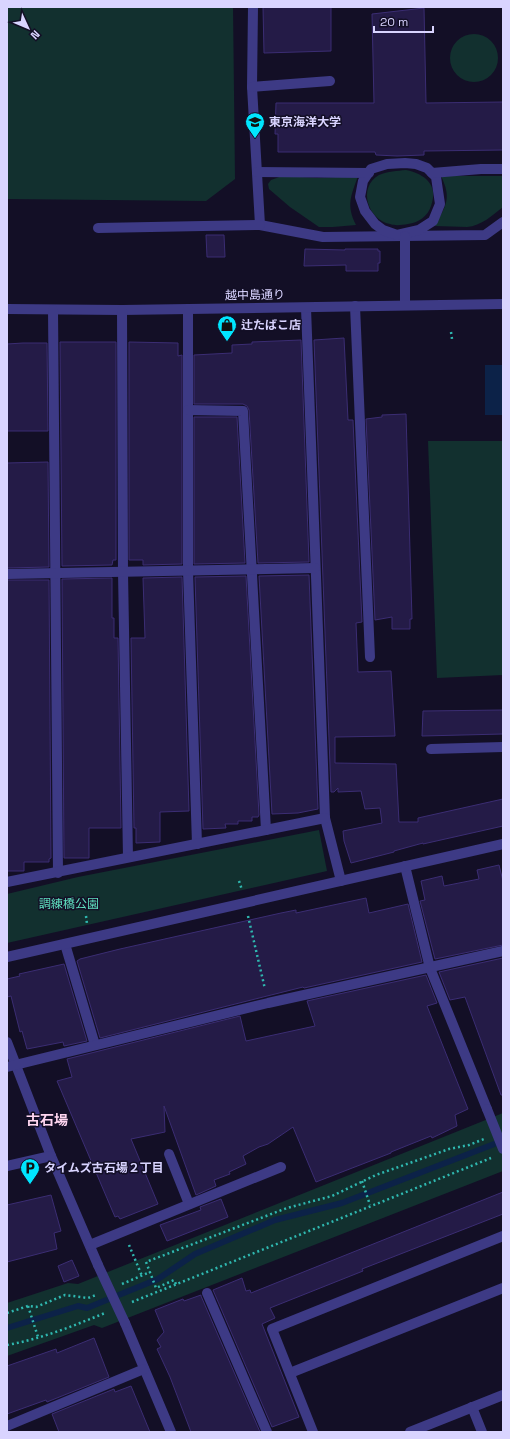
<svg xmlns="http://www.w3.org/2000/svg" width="510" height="1439" font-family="'Space Grotesk','Noto Sans JP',sans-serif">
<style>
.green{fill:#12302f}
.water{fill:#0c2248}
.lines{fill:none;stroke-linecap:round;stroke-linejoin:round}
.stream{stroke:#0c2248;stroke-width:6}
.building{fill:#241b47;stroke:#3b2d73}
.path{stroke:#2fb8b0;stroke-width:2.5;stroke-dasharray:2 3;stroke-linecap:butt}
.minor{stroke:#3d3a85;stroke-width:10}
.minor-bridge{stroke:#3d3a85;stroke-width:10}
.labels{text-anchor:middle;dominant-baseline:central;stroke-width:3;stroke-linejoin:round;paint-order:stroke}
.poi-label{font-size:12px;font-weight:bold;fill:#d9d4ff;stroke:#130f26;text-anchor:start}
.street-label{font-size:12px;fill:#d9d4ff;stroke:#130f26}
.park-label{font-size:12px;fill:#5fe0c0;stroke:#130f26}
.quarter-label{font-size:14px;font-weight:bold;fill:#ffd6f0;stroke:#130f26}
</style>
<rect width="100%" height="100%" fill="#130f26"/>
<g class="green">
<polygon points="7,7 233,7 235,179 206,201 7,199"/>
<circle cx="474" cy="58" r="24"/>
<path d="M406 170C425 174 439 185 431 206 428 216 418 223 408 224 402 225 395 226 390 224 368 220 357 187 379 175 388 171 397 171 406 170Z"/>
<path d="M282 176 317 178 358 176C351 196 346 205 356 225L333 227H319L290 207 269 189 268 184 271 180Z"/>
<path d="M441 176H503V207C493 215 481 226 467 227 457 227 446 226 435 226 446 205 452 199 441 176Z"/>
<polygon points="428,441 503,441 503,675 437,678"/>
<polygon points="319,830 327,871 7,943 7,894 78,877"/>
<polygon points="503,1113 503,1171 102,1328 94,1325 7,1356 7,1303 68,1283 78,1284"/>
</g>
<rect class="water" x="485" y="365" width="18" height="50"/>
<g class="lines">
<polyline class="stream" points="7,1328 78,1306 87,1308 158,1279 195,1254 275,1220 342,1203 502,1141"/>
</g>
<g class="building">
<polygon points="263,7 331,7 331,51 264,53"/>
<polygon points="424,8 426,103 503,102 503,150 424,151 424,155 397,156 376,155 375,152 278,152 278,134 275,134 276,103 374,103 372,14"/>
<polygon points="206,235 224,235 225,257 207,257"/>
<polygon points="305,249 345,250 345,249 378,249 378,251 380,251 380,263 378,263 378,271 346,271 346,265 304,266"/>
<polygon points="344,338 348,420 353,420 362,622 356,623 358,672 391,671 395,736 335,737 335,763 396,764 399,822 418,822 418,818 503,799 503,826 423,844 423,843 394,851 394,852 351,863 344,841 343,831 382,823 380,808 365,809 361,791 338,792 338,788 334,792 331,792 314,340"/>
<polygon points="301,340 309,562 258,563 249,410 247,406 243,404 194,404 194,355 232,353 232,345 252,344 252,342"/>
<polygon points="60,342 116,342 116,560 113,560 112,565 62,566"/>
<polygon points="129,342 178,343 178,356 182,355 182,564 143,565 143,560 129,560"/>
<polygon points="23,343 47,343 48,431 7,431 7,344"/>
<polygon points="406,414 412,619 410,619 410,629 392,629 392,617 375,620 366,419 382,417 382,415"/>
<polygon points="194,417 237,417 245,563 194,564"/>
<polygon points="48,462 49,567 7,568 7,463"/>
<polygon points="309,575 318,809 298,813 272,814 259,576"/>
<polygon points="246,576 259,815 258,817 252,817 252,821 238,821 238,824 225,824 226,828 203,829 195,577"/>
<polygon points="182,577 189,811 160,812 160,842 136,843 136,828 134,828 131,638 145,638 143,578"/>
<polygon points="112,578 112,618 114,618 114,638 118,638 121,828 89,828 89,858 64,858 62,579"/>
<polygon points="7,580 49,580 51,858 49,859 49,862 24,862 24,871 7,871"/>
<polygon points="503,710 503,734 422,736 423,711"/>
<polygon points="499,865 503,881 503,945 435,959 420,901 425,900 421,881 442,876 444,886 479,879 477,870"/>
<polygon points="366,898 369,913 408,904 422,962 304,988 303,987 100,1038 77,961 80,959 120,949 281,913 296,910 296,913"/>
<polygon points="503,958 503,1095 501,1095 465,997 450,1000 439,972"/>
<polygon points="64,964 87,1041 64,1046 63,1042 27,1049 22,1031 20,1032 11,996 7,997 7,979 20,976 19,974"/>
<polygon points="426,975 437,1003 427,1006 468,1109 455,1115 457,1126 432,1138 431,1136 391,1152 391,1153 316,1182 293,1127 268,1144 259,1147 243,1156 246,1164 229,1172 230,1174 214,1180 216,1186 196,1195 164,1106 165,1132 131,1139 158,1204 120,1219 118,1216 115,1217 57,1081 72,1077 67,1059 240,1016 246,1041 315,1026 307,1001"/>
<polygon points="503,1192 503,1214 362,1269 363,1271 270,1308 275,1318 262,1324 299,1417 272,1427 213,1290 242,1278 246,1291 250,1290 251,1293"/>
<polygon points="51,1195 61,1231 54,1233 57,1249 7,1262 7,1205"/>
<polygon points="221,1199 228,1217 167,1241 160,1225 201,1210 200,1207"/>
<polygon points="72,1260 79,1276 64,1282 58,1266"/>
<polygon points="201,1295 201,1296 260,1432 191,1432 170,1377 157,1349 161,1347 157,1340 164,1332 155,1310 183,1299 184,1301"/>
<polygon points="94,1338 109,1377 47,1402 46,1400 7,1414 7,1366 56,1349 57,1353"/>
<polygon points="131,1386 150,1432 59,1432 52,1414 114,1389 115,1392"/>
</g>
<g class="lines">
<g class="path">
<polyline points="451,332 452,339"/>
<polyline points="239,881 242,890"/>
<polyline points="86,916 87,924"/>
<polyline points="248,916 265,989"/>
<polyline points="362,1181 370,1205"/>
<polyline points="129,1245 142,1276"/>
<polyline points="122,1284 150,1272"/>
<polyline points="176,1284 174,1280 156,1288 146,1262 287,1208 332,1196 376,1175 449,1149 469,1145 484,1139"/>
<polyline points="132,1302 491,1158"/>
<polyline points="28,1306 38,1337"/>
<polyline points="7,1313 28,1306 36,1307 65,1295 88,1298 96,1295"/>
<path d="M7 1345C41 1339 73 1326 105 1313"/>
</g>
<g class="minor">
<polyline points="253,7 252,87 260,225 323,237 485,235 503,222"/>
<polyline points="252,87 330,81"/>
<polygon points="405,163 416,164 427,168 436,177 440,204 433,221 419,230 397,235 383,230 375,224 365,211 360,197 363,181 371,169 387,164"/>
<polyline points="257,172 369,173"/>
<polyline points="432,173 481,169 503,169"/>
<polyline points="98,228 260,225"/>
<polyline points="405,236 405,305"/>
<polyline points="355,306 370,657"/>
<polyline points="306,308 325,818 341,881"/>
<polyline points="7,309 122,310 503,304"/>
<polyline points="188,309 188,571 197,844"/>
<polyline points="53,310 58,873"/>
<polyline points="122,310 123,572 128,857"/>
<polyline points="188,410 243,411 266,830"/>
<polyline points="7,574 315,568"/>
<polyline points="431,749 503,747"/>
<polyline points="405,866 430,968 487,1109"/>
<polyline points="7,882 325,818"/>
<polyline points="65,944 95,1045"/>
<polyline points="7,957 503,844"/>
<polyline points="7,1042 51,1156 98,1265"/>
<polyline points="7,1067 268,1003 503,951"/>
<polyline points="169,1154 189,1204"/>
<polyline points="7,1166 51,1156"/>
<polyline points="90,1245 281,1167"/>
<polyline points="207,1293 267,1432"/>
<polyline points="125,1323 171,1432"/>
<polyline points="290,1373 503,1288"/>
<polyline points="472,1407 482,1432"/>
<polyline points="7,1426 144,1369"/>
<polyline points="313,1432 272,1329 503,1236"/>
<polyline points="410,1432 503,1395"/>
</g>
<g class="minor-bridge">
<polyline points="487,1109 503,1149"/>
<polyline points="98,1265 125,1323"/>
</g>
</g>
<defs>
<g id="university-pin" transform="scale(1)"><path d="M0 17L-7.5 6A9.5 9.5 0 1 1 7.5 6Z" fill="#00e5ff" stroke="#130f26"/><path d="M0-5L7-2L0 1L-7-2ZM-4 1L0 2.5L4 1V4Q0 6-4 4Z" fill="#111"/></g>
<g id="shop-pin" transform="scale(1)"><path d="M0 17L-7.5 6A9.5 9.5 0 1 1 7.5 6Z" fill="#00e5ff" stroke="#130f26"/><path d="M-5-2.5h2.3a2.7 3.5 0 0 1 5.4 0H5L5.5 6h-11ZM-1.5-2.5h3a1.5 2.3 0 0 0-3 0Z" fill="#111"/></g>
<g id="parking-pin" transform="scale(1)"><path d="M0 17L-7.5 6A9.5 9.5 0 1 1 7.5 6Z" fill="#00e5ff" stroke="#130f26"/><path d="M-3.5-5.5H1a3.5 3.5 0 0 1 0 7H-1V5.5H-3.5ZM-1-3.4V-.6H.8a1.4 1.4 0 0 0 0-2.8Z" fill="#111"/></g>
</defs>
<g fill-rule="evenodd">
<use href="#university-pin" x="255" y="122"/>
<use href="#shop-pin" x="227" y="325"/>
<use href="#parking-pin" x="30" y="1168"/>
</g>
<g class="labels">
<g class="poi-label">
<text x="269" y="122">東京海洋大学</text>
<text x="241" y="325">辻たばこ店</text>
<text x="44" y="1168">タイムズ古石場２丁目</text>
</g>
<g class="street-label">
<text transform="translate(255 295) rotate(-1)">越中島通り</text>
</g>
<g class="park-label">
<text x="69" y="904">調練橋公園</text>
</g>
<g class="quarter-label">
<text x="47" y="1120">古石場</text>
</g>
</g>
<rect width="510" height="1439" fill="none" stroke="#d9d4ff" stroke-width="16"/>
<g transform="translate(28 28) rotate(134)" stroke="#130f26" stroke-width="3" paint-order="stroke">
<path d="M0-3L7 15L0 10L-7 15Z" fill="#d9d4ff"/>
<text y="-6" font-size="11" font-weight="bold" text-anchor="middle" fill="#d9d4ff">N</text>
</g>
<path d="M374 26v6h59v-6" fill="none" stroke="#d9d4ff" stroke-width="2"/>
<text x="380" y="26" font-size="12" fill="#d9d4ff" stroke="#130f26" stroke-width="3" paint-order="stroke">20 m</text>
</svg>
